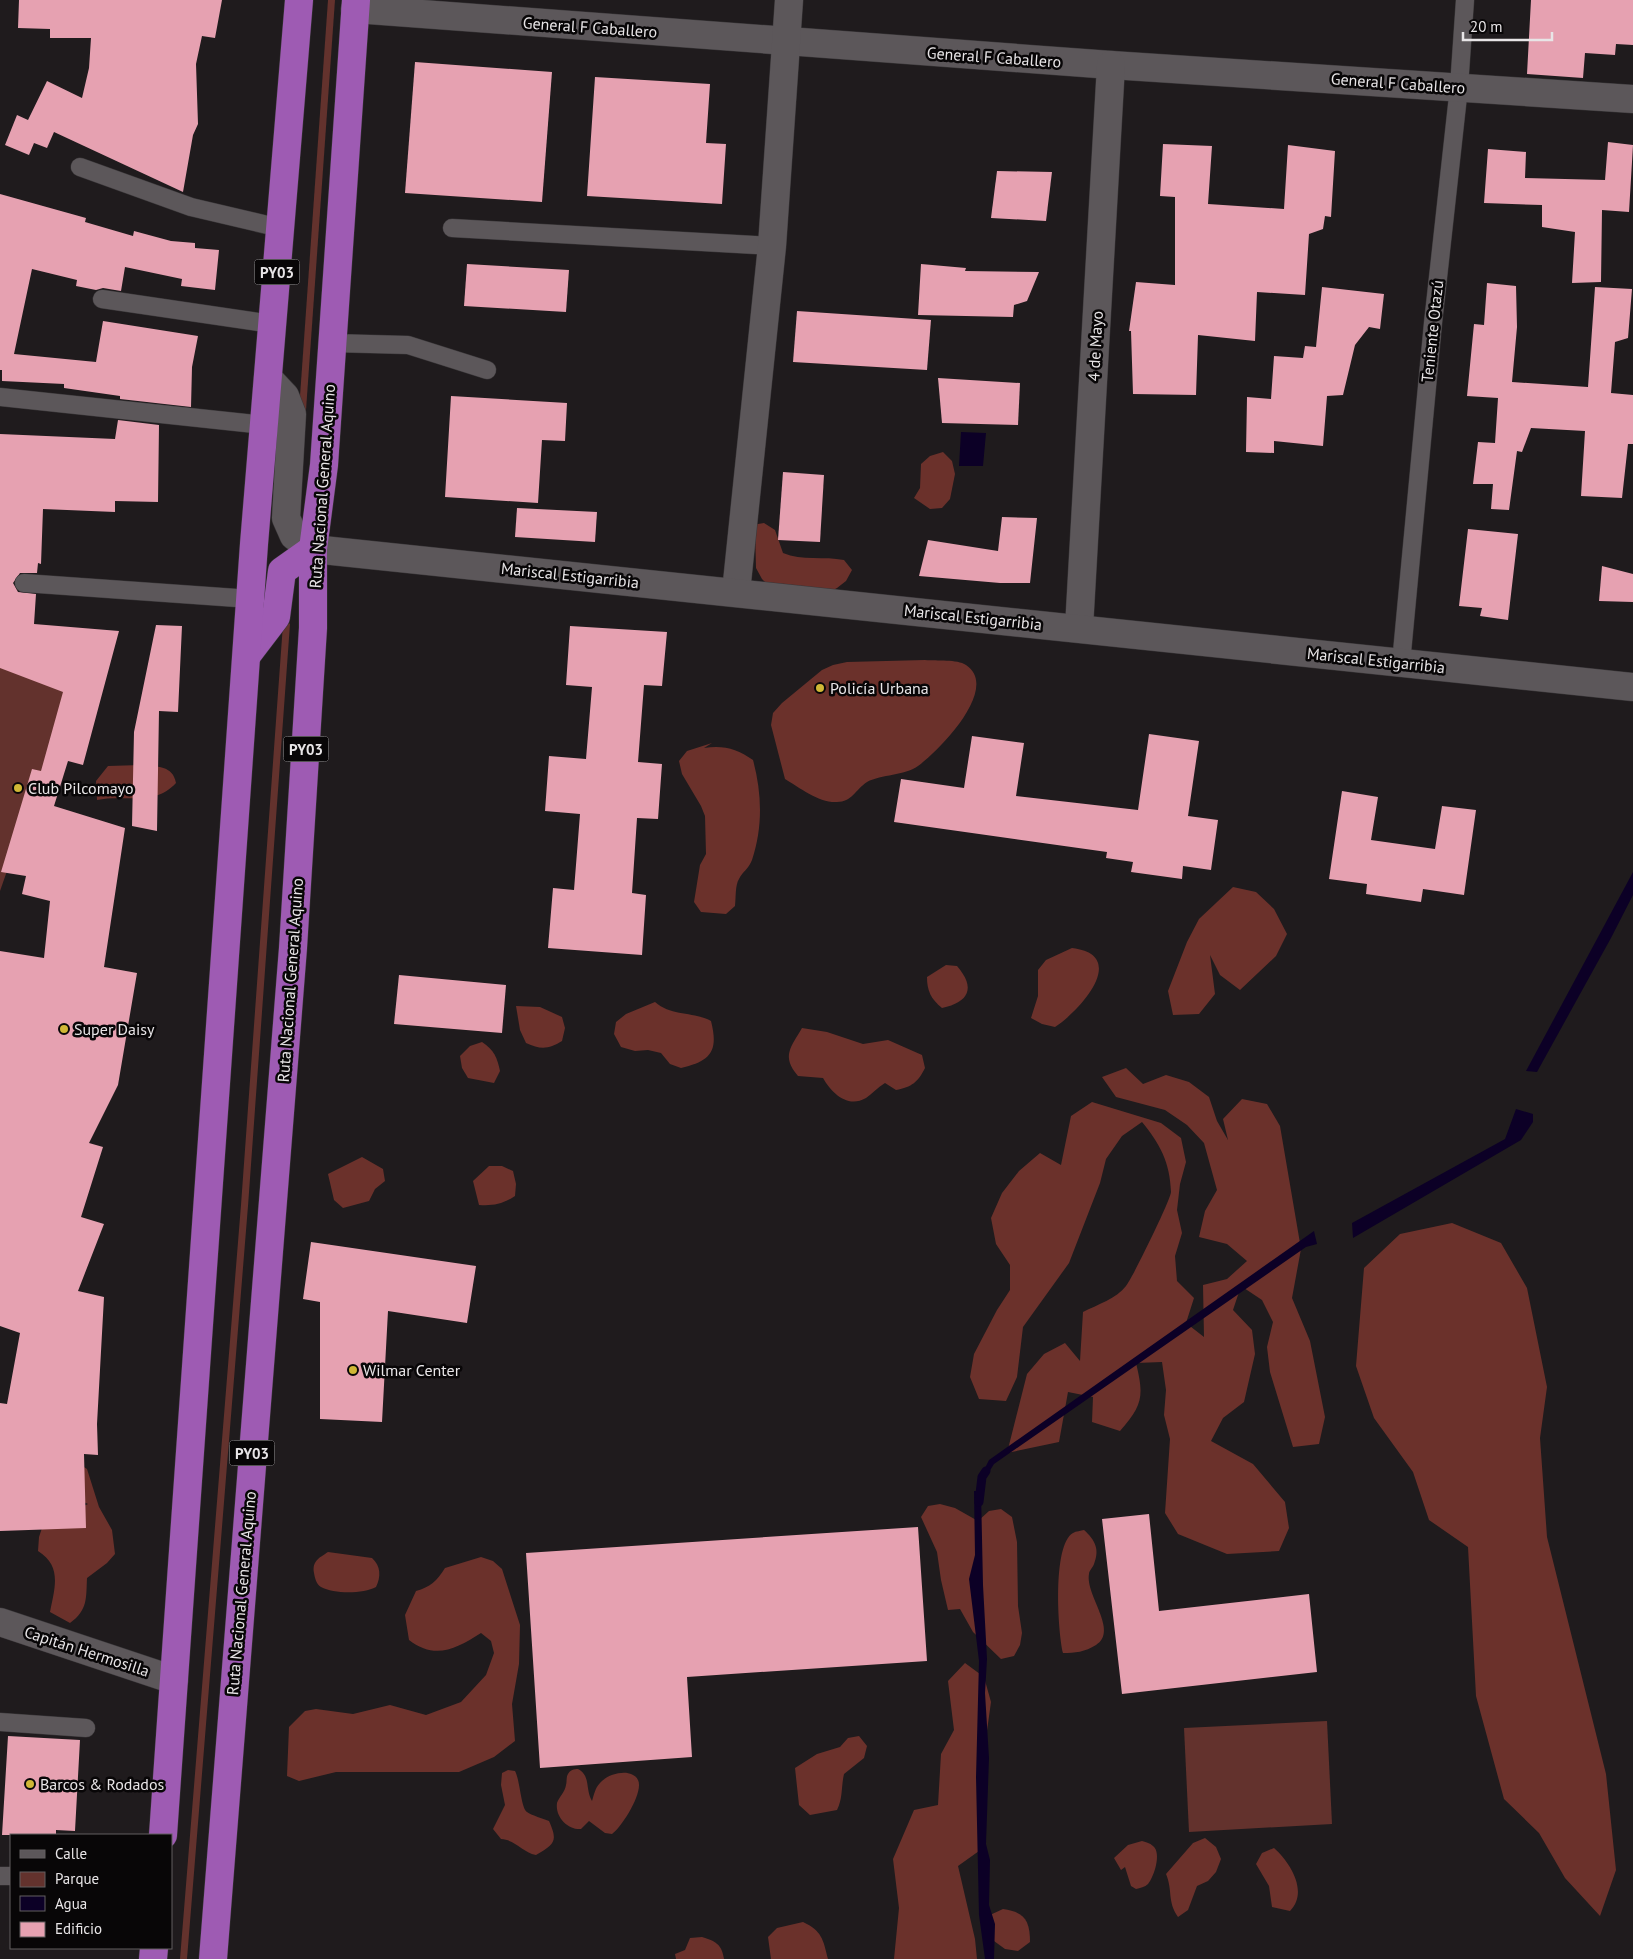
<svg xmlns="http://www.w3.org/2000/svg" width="1633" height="1959" font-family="'PT Sans',sans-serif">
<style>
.green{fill:#63322d}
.forest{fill:#6b312b}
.water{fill:#0c0026}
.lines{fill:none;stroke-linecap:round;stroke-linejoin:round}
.stream{stroke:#0c0026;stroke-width:9}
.building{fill:#e6a1b1}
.service-casing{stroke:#3a3739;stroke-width:19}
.minor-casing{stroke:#3a3739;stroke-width:29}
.tertiary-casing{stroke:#3a3739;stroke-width:29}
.trunk-casing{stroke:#3a3739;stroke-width:29}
.service{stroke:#5c575a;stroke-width:18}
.minor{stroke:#5c575a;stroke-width:28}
.tertiary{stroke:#5c575a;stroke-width:28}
.trunk{stroke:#9e5bb3;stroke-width:28}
.poi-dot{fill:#d0b736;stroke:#080607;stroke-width:2}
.labels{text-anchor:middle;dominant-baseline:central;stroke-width:5;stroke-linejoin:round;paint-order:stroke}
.shield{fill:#080607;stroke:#a5a2a4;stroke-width:1}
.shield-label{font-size:15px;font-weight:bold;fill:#e8e5e7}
.street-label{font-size:16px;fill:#e8e5e7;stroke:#080607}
.poi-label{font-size:16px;fill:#e8e5e7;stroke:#080607;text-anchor:start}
</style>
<rect width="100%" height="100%" fill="#1f1b1d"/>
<g class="green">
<polygon points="328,0 335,0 301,481 294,481"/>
<polygon points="288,622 290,624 248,1206 187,1959 180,1959 241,1205 283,624"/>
<polygon points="0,659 72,686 0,891"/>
<polygon points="1327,1721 1332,1824 1189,1832 1184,1728"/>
</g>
<g class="forest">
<polygon points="943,452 952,461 955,474 950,499 942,508 930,509 914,498 920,488 921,464 930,456"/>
<path d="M764 523 775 530 783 553C802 561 824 556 844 560L852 570 846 581 837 588 816 599 771 588 762 579 756 568 755 530 752 525Z"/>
<path d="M925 660C937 661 957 659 966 665 1001 688 938 752 918 766 904 776 882 774 867 782 855 790 852 802 837 802 819 803 800 788 785 779L771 725 773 713 782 703 822 670 833 665 847 662Z"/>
<path d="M712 743 704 748C724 745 737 749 753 760 762 793 763 827 752 860 748 870 743 871 739 879 735 885 736 898 735 906L726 914 701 912 694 902 700 865 706 854 705 816 701 806 682 774 679 761 687 751Z"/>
<path d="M141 765C157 767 173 765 176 783 154 807 124 794 97 800L96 781 108 766Z"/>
<polygon points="1233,887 1256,892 1274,909 1287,934 1276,956 1240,990 1220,975 1210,955 1215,994 1199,1014 1173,1015 1168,991 1187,942 1199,919"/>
<path d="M1072 948C1130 955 1080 1011 1055 1027L1042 1024 1031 1018 1038 996V970L1046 960Z"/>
<path d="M946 965 957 966C976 988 969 1002 942 1008 931 999 927 991 927 977Z"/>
<path d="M655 1002C672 1017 693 1011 711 1021 719 1052 710 1061 681 1068L670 1064 661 1053 648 1050 635 1051 621 1047 614 1034 616 1022 626 1014Z"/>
<path d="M516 1006 540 1007 562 1017 565 1028 562 1041C549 1049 541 1050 526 1043L520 1030Z"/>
<path d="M802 1028 827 1032 863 1044 888 1040 922 1055 925 1068C918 1082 912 1087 896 1090L885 1083C878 1087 872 1094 866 1098 847 1109 831 1092 823 1078L798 1076C781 1056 791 1047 802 1028Z"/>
<path d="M482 1042C494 1050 497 1057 500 1071L494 1083 468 1078 462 1068 460 1056 470 1046Z"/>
<path d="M1126 1068 1143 1084 1166 1075 1189 1082 1209 1097 1217 1121 1228 1140 1223 1119 1242 1099 1267 1104 1280 1126 1301 1249 1292 1298 1310 1341 1325 1417 1319 1444 1293 1447 1270 1372 1267 1347 1273 1322 1262 1300 1241 1286 1233 1310 1252 1330 1255 1354 1244 1402 1223 1418 1211 1441 1253 1464 1285 1502 1289 1528 1279 1551 1227 1554 1178 1534 1165 1513 1170 1439 1164 1415 1166 1390 1162 1362 1136 1363C1144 1396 1143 1405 1120 1431L1092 1422 1093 1397 1068 1392 1059 1442 1007 1453 1027 1374 1044 1354 1065 1343 1080 1361 1083 1312C1097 1305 1117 1298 1126 1286 1133 1277 1171 1199 1171 1192 1170 1162 1160 1144 1142 1122L1122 1136 1106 1159 1100 1183 1069 1263 1023 1327 1017 1377 1006 1401 979 1399 970 1377 974 1354 997 1310 1010 1290V1265L996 1244 991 1218 1002 1193 1019 1171 1040 1153 1061 1165 1071 1116 1092 1102 1161 1123 1181 1138 1186 1162 1180 1184 1177 1210 1182 1233 1175 1256 1177 1281 1194 1298 1186 1323 1204 1337 1203 1285 1227 1279 1247 1261 1227 1244 1199 1237 1205 1211 1217 1190 1204 1143 1187 1125 1165 1110 1116 1097 1102 1077Z"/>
<polygon points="362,1157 383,1169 385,1181 375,1189 369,1201 343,1208 334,1200 328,1174"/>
<path d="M489 1166H502L513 1171 516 1184 515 1196C503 1204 493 1206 479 1205L473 1181Z"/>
<polygon points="1452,1223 1501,1243 1527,1288 1547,1387 1540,1438 1547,1537 1606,1774 1616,1870 1600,1916 1565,1878 1539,1833 1504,1799 1476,1696 1468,1547 1429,1520 1413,1472 1374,1418 1356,1366 1364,1268 1400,1234"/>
<path d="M76 1462 87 1469 99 1507 112 1530 115 1554 107 1563 87 1578C86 1598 88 1610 70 1623L50 1612C55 1587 62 1566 38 1551L39 1537 43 1525 88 1504 67 1494Z"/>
<polygon points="940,1504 955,1508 978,1521 989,1511 1001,1509 1012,1517 1017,1542 1018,1606 1022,1633 1020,1645 1014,1656 1001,1659 973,1632 960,1609 948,1610 941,1580 937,1552 921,1517 928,1506"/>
<path d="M1084 1530C1095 1540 1100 1549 1094 1564 1093 1567 1089 1571 1089 1574 1085 1595 1119 1631 1096 1645 1085 1652 1075 1653 1063 1653 1058 1632 1052 1545 1073 1533 1076 1531 1081 1531 1084 1530Z"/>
<path d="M328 1552 372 1558C381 1566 381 1577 376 1587 363 1594 334 1594 321 1587 316 1584 315 1578 314 1573 312 1561 319 1558 328 1552Z"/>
<path d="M481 1557 493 1561 502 1569 520 1625 519 1664 512 1704 515 1741 494 1757 459 1772H336L299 1781 287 1776 289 1727 305 1711 316 1709 353 1714 390 1705 426 1715 461 1702 486 1675 494 1653 491 1641 481 1633C456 1649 435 1660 409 1640L405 1615 416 1591C430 1587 437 1581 445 1568Z"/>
<polygon points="965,1663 984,1677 991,1702 980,1781 979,1851 958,1866 975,1939 977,1959 894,1959 899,1908 893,1859 914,1810 938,1805 941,1754 954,1730 948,1681"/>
<path d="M859 1736 867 1746 864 1758 844 1774C841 1787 843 1798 837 1810L810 1815 799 1805 795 1768 817 1754 840 1747 848 1738Z"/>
<path d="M578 1769C591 1776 585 1789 592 1801 594 1795 595 1788 600 1783 607 1774 631 1767 638 1780 644 1792 622 1827 612 1834L605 1833 589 1821 581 1829C568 1830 555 1817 557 1803 559 1797 565 1792 566 1785 567 1782 566 1777 568 1774 570 1770 574 1769 578 1769Z"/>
<path d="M508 1770 515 1771C520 1780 521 1808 527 1812 533 1816 542 1818 549 1821 558 1841 555 1844 536 1855 522 1852 516 1840 501 1839L493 1829 505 1805 501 1785 502 1773Z"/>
<path d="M1205 1838 1216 1847 1221 1859 1216 1872 1208 1881 1197 1886 1188 1910 1178 1917C1167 1901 1173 1891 1166 1874L1193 1843Z"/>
<path d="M1142 1841C1145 1842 1150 1843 1153 1846 1162 1853 1154 1877 1148 1884 1145 1887 1140 1888 1136 1889L1131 1886 1125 1867 1121 1870 1114 1858 1128 1845Z"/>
<path d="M1274 1848C1290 1862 1309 1892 1290 1911L1272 1907 1269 1886 1256 1864 1262 1853Z"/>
<path d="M1003 1909C1024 1912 1030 1920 1030 1942L1018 1951 1005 1949 994 1941 990 1915Z"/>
<path d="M803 1922C822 1931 823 1939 828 1959H771L768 1937 777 1928Z"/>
<path d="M702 1937C715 1941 722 1944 724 1959H676L675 1954 685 1950 690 1938Z"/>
</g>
<g class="water">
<polygon points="961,432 986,433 983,466 959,466"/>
<polygon points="1633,872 1633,895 1611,938 1537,1072 1526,1071"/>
<polygon points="1516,1109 1533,1114 1533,1122 1521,1140 1353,1238 1352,1223 1505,1139"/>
<polygon points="1314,1231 1317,1244 1306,1247 994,1464 984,1480 979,1480 989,1460"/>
<polygon points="974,1491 981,1491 983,1585 987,1659 985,1693 989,1758 986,1844 990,1860 989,1905 995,1924 994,1959 985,1959 979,1915 976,1777 979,1661 969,1579 975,1555"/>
</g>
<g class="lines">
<polyline class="stream" points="979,1502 982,1477 986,1471"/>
</g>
<g class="building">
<polygon points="19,0 222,0 215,38 202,36 196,64 198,124 193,135 183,192 54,132 47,148 34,143 29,155 5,145 17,115 28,120 47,81 82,98 89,68 91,38 50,38 50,29 18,28"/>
<polygon points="1531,0 1633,0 1633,45 1616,44 1615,55 1585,53 1583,78 1527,74"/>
<polygon points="415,62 552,72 542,202 405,193"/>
<polygon points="595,77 710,84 706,143 726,144 722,204 587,196"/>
<polygon points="1608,142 1633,145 1629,212 1602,210 1601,282 1572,283 1575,232 1542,227 1542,205 1484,203 1488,149 1526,152 1525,178 1605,180"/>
<polygon points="1163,144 1212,146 1208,204 1284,209 1288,145 1335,151 1331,217 1325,216 1323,229 1309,234 1305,295 1257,292 1255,341 1198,335 1196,395 1133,394 1131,331 1129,331 1136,282 1175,285 1175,197 1160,196"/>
<polygon points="997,171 1052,172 1046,221 991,218"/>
<polygon points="0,194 86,218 85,222 133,236 134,231 171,241 195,243 195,248 219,250 215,290 181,286 182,279 125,267 121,291 103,288 96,290 76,286 77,280 32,269 14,354 96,362 103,321 198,336 192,367 191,407 120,399 120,396 64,388 64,384 2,381 2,370 0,370"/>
<polygon points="467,264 569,270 566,312 464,306"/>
<polygon points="921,264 966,268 965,271 1039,272 1027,301 1014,305 1013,317 918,315"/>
<polygon points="1487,283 1516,286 1517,327 1512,382 1588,387 1595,287 1632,289 1628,338 1615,342 1611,393 1633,395 1633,444 1628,444 1622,498 1581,496 1585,431 1531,428 1522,452 1517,451 1509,510 1491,509 1493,484 1473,484 1478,442 1495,443 1498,398 1467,396 1474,324 1484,325"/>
<polygon points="1322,287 1384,294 1380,329 1369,327 1355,345 1343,395 1327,396 1323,446 1274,441 1274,453 1246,452 1247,397 1271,399 1274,356 1303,358 1305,346 1316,347"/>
<polygon points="797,311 931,320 927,370 793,362"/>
<polygon points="938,378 1020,383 1018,425 942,423"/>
<polygon points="451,396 567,403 565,441 542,440 538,503 445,497"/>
<polygon points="118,420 159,425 158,502 115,501 115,512 43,509 41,564 38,563 37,573 20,573 13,583 18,592 36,594 34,624 119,631 83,765 68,761 54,806 125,828 104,967 137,973 118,1085 89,1143 103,1147 81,1217 104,1224 78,1291 104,1297 97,1424 98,1455 84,1454 86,1528 0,1531 0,1403 7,1404 20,1333 0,1326 0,951 44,958 50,901 22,894 26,876 1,872 32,769 41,771 63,692 0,668 0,434 115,439"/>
<polygon points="783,472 824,475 820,542 778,540"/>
<polygon points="517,508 597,512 595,542 515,537"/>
<polygon points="1002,517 1037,518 1030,583 1000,583 919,576 928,540 998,551"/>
<polygon points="1468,529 1518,534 1508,620 1480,616 1482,608 1459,606"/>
<polygon points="1602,566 1633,574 1633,602 1599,601"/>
<polygon points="156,625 182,626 178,712 159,711 157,831 132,826 134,732"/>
<polygon points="570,626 667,632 662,686 644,685 638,762 662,764 658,819 637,818 632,893 646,895 642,955 548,948 553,888 574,890 580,814 545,811 549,756 586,759 592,687 566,685"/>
<polygon points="1149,734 1199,741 1188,816 1218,820 1211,870 1183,866 1182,879 1131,872 1133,862 1106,858 1107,852 894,822 901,779 964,788 972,736 1024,743 1016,796 1138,810"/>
<polygon points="1342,791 1378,797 1371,840 1435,849 1442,806 1476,810 1464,895 1423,889 1421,902 1366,894 1367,884 1329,879"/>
<polygon points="399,975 506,985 502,1033 394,1024"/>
<polygon points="311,1242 476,1266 467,1323 388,1311 382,1422 320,1419 320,1302 303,1299"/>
<polygon points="1149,1514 1159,1611 1309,1594 1317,1672 1122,1694 1102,1519"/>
<polygon points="918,1527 927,1661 687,1677 692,1757 540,1768 526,1553"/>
<polygon points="8,1736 80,1740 75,1831 56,1830 56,1835 2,1835"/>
</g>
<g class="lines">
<g class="service-casing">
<g id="service">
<polyline points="80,167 191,207 280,228"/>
<polyline points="452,228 772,246"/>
<polyline points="102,299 272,324"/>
<polyline points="332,343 408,345 487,370"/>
<polyline points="0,397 264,425"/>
<polyline points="24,583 251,599"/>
<polyline points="1401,663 1433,323 1459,87 1465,0"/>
<polyline points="0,1722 86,1728"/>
<polyline points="0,1876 11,1876"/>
</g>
</g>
<g class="minor-casing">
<g id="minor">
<polyline points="355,9 1111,65 1633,99"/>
<polyline points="736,592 772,246 789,0"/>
<polyline points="1079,628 1111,65"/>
</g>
</g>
<g class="tertiary-casing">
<g id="tertiary">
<polyline points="268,378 285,396 292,414 286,518 294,536 313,549 1633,687"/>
<polyline points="0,1622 174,1680"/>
</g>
</g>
<g class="trunk-casing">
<g id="trunk">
<polyline points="247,655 276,617 282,571 313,549"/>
<polyline points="163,1835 254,544 299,0"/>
<polyline points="153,1959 154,1948"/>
<polyline points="213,1959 293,948 313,628 313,549 324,465 356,0"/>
</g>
</g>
<use href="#service" class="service"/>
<use href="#minor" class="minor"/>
<use href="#tertiary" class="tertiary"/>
<use href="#trunk" class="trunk"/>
</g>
<g class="poi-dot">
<circle cx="820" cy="688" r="5"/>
<circle cx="18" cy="788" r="5"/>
<circle cx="64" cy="1029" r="5"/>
<circle cx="353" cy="1370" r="5"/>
<circle cx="30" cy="1784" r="5"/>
</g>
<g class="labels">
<g class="shield">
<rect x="254.5" y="259.5" width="45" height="25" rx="4"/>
<rect x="283.5" y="736.5" width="45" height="25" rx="4"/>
<rect x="229.5" y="1440.5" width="45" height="25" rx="4"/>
</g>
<g class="shield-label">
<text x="277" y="272">PY03</text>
<text x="306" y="749">PY03</text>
<text x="252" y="1453">PY03</text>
</g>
<g class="street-label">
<text transform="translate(590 27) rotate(4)">General F Caballero</text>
<text transform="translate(994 57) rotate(4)">General F Caballero</text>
<text transform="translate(1398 83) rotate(4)">General F Caballero</text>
<text transform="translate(1432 331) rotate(-84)">Teniente Otazú</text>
<text transform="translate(1095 346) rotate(-87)">4 de Mayo</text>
<text transform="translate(322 486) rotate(-86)">Ruta Nacional General Aquino</text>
<text transform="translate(570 575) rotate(6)">Mariscal Estigarribia</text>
<text transform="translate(973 617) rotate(6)">Mariscal Estigarribia</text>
<text transform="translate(1376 660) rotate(6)">Mariscal Estigarribia</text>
<text transform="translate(290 980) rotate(-86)">Ruta Nacional General Aquino</text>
<text transform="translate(241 1593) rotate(-85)">Ruta Nacional General Aquino</text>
<text transform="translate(87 1651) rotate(18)">Capitán Hermosilla</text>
</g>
<g class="poi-label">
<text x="830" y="688">Policía Urbana</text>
<text x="28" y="788">Club Pilcomayo</text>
<text x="74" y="1029">Super Daisy</text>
<text x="363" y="1370">Wilmar Center</text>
<text x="40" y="1784">Barcos &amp; Rodados</text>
</g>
</g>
<rect x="10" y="1834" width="162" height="115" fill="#080607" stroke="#625f61"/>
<rect x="20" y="1850" width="25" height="8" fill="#5c575a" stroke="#625f61"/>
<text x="55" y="1859" font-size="15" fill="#e8e5e7">Calle</text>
<rect x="20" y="1872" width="25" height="15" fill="#63322d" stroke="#625f61"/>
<text x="55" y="1884" font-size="15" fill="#e8e5e7">Parque</text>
<rect x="20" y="1896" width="25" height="15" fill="#0c0026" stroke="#625f61"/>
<text x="55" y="1909" font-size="15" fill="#e8e5e7">Agua</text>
<rect x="20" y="1922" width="25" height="15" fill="#e6a1b1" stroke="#625f61"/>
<text x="55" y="1934" font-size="15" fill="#e8e5e7">Edificio</text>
<path d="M1463 32v8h89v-8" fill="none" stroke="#e8e5e7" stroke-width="2.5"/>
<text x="1470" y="32" font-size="15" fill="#e8e5e7" stroke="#080607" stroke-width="4" paint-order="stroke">20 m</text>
</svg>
